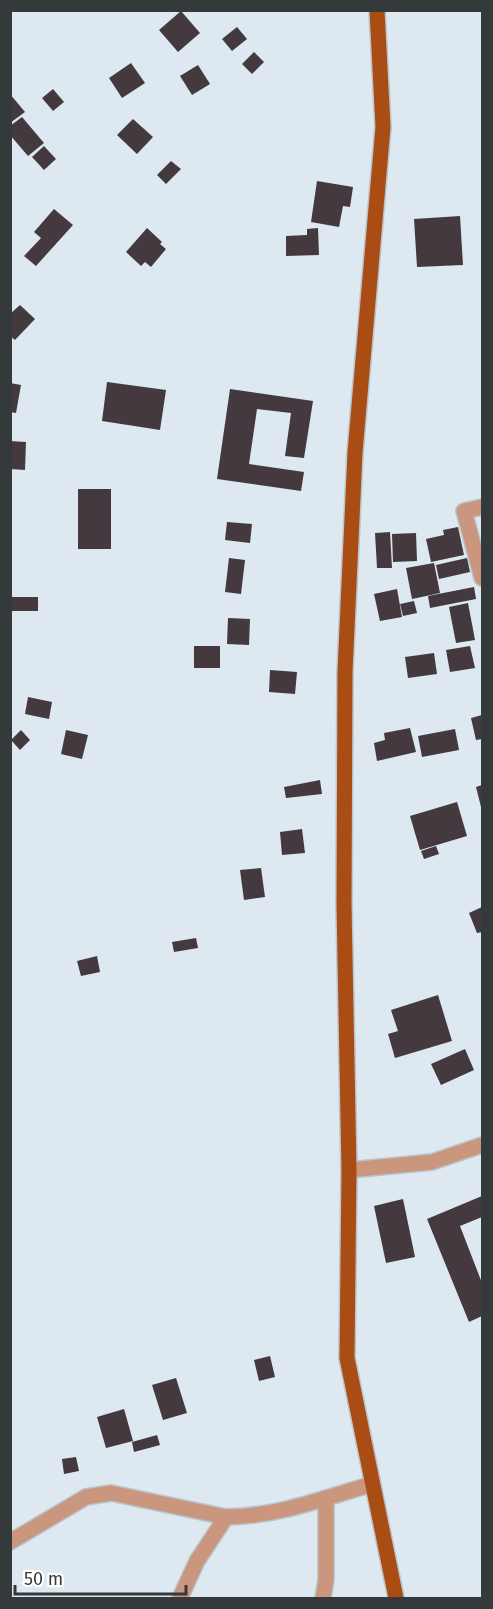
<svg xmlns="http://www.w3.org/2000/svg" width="493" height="1609" font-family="'Fira Sans',sans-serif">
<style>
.building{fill:#43393f}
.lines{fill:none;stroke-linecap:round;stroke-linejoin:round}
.minor-casing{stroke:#bbc5cc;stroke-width:18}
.major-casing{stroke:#bbc5cc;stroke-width:18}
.minor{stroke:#ca967d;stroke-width:15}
.major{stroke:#aa4d15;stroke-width:15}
</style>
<rect width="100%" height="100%" fill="#dde8f0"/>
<g class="building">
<polygon points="181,11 200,33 178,52 159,30"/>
<polygon points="237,27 247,39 232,51 222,39"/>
<polygon points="254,52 264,62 252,74 242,64"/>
<polygon points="131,63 145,83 122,98 109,78"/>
<polygon points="198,65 210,84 192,95 180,76"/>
<polygon points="53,89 64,102 53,111 42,98"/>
<polygon points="10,94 25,112 10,123"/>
<polygon points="22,117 44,143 28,156 10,135 10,126"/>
<polygon points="133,119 153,137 137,154 117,135"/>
<polygon points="44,146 56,159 44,170 32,157"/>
<polygon points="171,161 181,169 166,184 157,175"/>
<polygon points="317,181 353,187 350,207 343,206 339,227 311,222"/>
<polygon points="54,209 73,225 36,266 24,256 41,238 34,232"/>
<polygon points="460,216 463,265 417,267 414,219"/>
<polygon points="147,228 162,242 160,244 166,249 151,267 145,262 141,266 126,252"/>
<polygon points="318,228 319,255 286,256 286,236 307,235 307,229"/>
<polygon points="20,305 35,319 15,340 10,336 10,314"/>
<polygon points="107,382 166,390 160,430 102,421"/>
<polygon points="10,383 21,385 16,413 10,412"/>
<polygon points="230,389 313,401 304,458 285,456 291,413 257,409 249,464 304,472 301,491 217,479"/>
<polygon points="10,441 26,442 25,470 10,469"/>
<rect x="78" y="489" width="33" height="60"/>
<polygon points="227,522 252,524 250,543 225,540"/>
<polygon points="458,527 464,555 431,562 426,539 444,535 443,530"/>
<polygon points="390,532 392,568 377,568 375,533"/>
<polygon points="416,533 417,561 393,562 392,534"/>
<polygon points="229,558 245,560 241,594 225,592"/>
<polygon points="467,558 470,572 439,579 436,565"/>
<polygon points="434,563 440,593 412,599 406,568"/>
<polygon points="474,587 476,599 430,608 428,596"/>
<polygon points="397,589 402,617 380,621 374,594"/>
<rect x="10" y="597" width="28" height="14"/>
<polygon points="414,601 417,613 403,616 400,604"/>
<polygon points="468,603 475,640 456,643 449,607"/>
<polygon points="228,618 250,619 249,645 227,644"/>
<rect x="194" y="646" width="26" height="22"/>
<polygon points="470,646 475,668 450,672 446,650"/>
<polygon points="434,653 437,674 408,678 405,657"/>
<polygon points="270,670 297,672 295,694 269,692"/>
<polygon points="28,697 52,702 49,719 25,714"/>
<polygon points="482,715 482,739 476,740 471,718"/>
<polygon points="410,728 416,752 377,761 374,743 385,740 384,733"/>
<polygon points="455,729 459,750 422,757 418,736"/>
<polygon points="21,730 30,740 20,750 11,740"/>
<polygon points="66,730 88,735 82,759 61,754"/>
<polygon points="320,780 322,794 286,798 284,787"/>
<polygon points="482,785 482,811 476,787"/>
<polygon points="457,802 467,836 420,850 410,816"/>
<polygon points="302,829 305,853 282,855 280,832"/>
<polygon points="436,846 439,854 424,859 421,851"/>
<polygon points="261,868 265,897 244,900 240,870"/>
<polygon points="482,907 482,932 477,933 469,913"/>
<polygon points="196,938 198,948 174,952 172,942"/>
<polygon points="97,956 100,972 81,976 77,961"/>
<polygon points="438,995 452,1041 395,1058 388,1034 398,1031 391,1010"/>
<polygon points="465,1049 474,1070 441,1085 431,1064"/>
<polygon points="482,1196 482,1217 460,1226 482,1283 482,1316 469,1322 427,1219"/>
<polygon points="403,1199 415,1257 386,1263 374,1206"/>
<polygon points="270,1356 275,1377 259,1381 254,1360"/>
<polygon points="176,1378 187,1413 163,1420 152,1385"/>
<polygon points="124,1409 133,1441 106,1448 97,1417"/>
<polygon points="157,1435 160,1445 134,1452 132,1442"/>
<polygon points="76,1457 79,1471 64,1474 62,1459"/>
</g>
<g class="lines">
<g class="minor-casing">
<g id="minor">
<polyline points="482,507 464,511 482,578"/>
<polyline points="349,1170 432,1162 482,1145"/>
<path d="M10 1542 86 1497 111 1493 226 1517C279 1516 322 1499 372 1484"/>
<polyline points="180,1598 197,1561 226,1517"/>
<polyline points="323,1598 326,1580 326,1498"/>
</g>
</g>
<g class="major-casing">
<polyline id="major" points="377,10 383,127 355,453 345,672 344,904 349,1170 347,1358 396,1598"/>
</g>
<use href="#minor" class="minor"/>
<use href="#major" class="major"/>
</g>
<rect width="493" height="1609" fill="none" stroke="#34393c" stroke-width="24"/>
<path d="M15 1585v9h171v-9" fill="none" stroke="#34393c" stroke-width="3"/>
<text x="24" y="1585" font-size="18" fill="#34393c" stroke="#ffffff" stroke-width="4.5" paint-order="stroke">50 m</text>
</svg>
